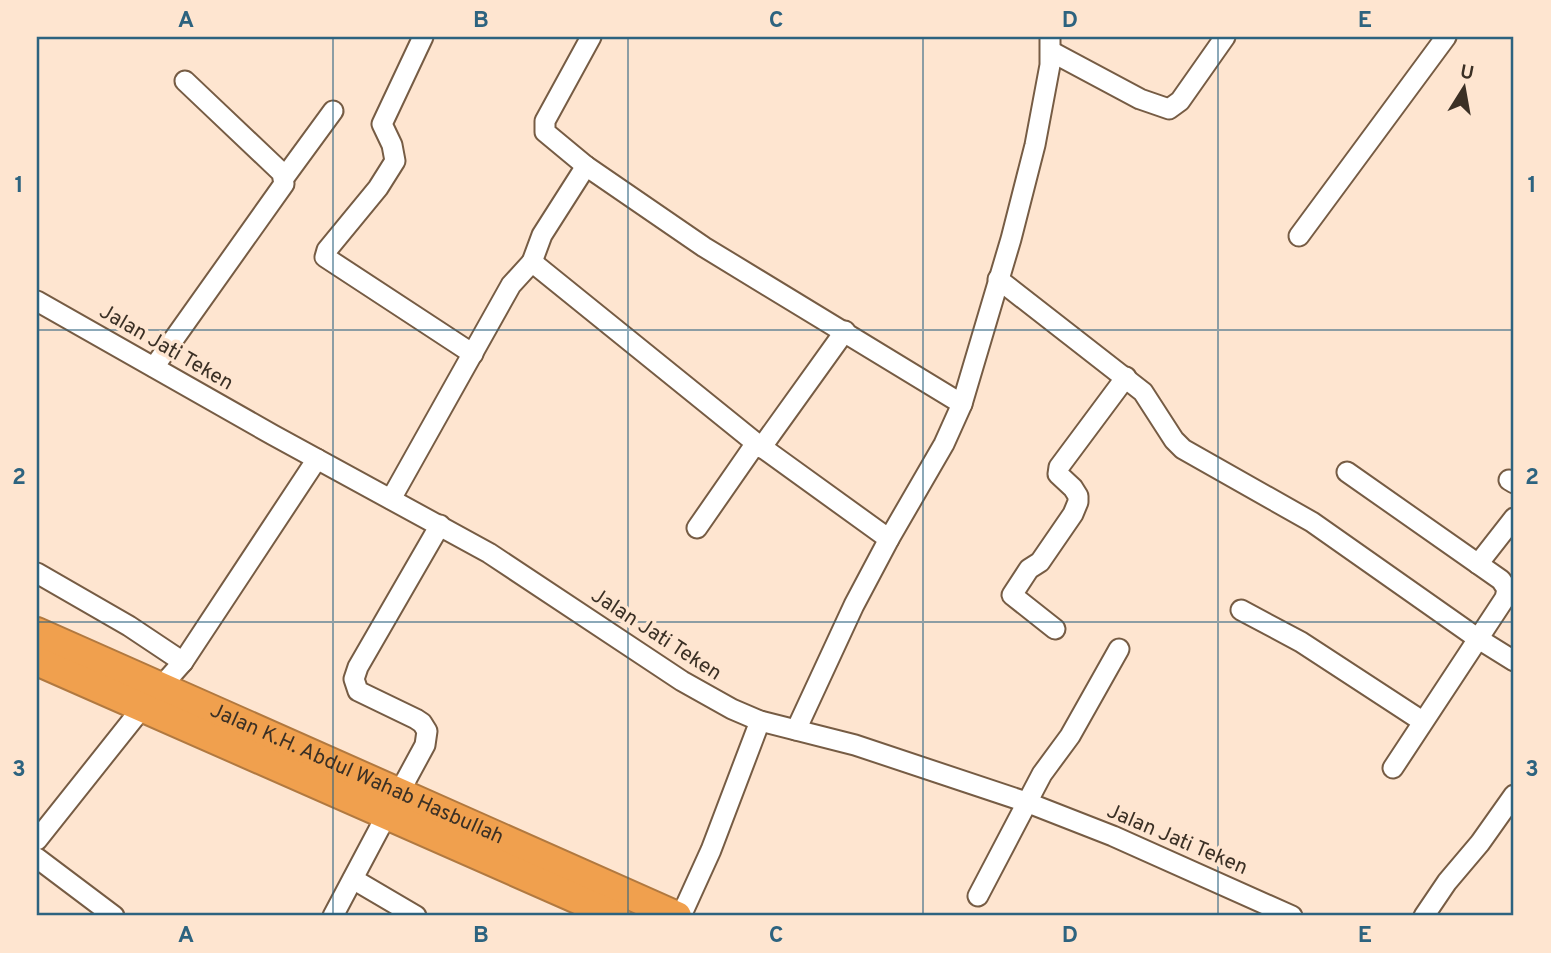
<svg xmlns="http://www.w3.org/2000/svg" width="1551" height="953" font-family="Overpass,sans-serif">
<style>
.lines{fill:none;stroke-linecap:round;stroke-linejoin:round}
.minor-casing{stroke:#765c44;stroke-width:23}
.highway-casing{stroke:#b17940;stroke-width:32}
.minor{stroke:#fff;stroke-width:19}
.highway{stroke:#f0a04e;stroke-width:28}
.grid{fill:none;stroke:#2d637f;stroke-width:2;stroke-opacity:0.55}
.labels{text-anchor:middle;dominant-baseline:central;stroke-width:7;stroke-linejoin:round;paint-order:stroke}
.street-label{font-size:21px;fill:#3b3025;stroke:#fee5d0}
.neatline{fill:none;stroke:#2d637f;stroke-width:2.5}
.grid-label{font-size:23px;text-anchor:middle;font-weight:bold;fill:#2d637f}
</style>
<rect width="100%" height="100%" fill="#fee5d0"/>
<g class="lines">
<g class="minor-casing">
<g id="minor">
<polyline points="423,37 382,124 392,145 395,161 378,188 327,250 325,257 473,354"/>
<polyline points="591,37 545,121 545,132 586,166 704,247 962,404"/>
<polyline points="1052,52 1140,99 1169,109 1180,101 1225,37"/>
<polyline points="284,178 333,111"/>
<polyline points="1299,236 1446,37"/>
<polyline points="532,262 542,235 586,166"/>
<polyline points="998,279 1143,392 1174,440 1183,449 1312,522 1477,638 1514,661"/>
<polyline points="37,301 273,435 489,553 682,681 732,709 760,721 855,745 1026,802 1113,836 1292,916"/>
<polyline points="154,367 284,184 282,173 185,81"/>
<polyline points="761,448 845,331"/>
<polyline points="1347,472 1501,580 1507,589 1505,598 1393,768"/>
<polyline points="1509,480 1514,483"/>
<polyline points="391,499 511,285 532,262 756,443 889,539"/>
<polyline points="697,528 756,443"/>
<polyline points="1478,564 1514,518"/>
<polyline points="37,573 129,626 183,662"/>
<polyline points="1241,610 1301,642 1422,721"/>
<polyline points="1055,629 1012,595 1029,569 1040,562 1073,514 1078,502 1078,496 1073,488 1058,474 1059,467 1126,377"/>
<polyline points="796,730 854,605 889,539 944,444 962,404 1011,239 1035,145 1050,65 1050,37"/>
<polyline points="399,793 425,745 427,731 422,723 416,719 358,691 354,679 358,667 440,525"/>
<polyline points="37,840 142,708 183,662 317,459"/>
<polyline points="37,858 114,916"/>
<polyline points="353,879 416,916"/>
<polyline points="978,896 1042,774 1070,736 1119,649"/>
<polyline points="333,916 386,816"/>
<polyline points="681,916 711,850 760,721"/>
<polyline points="1424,916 1447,882 1480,843 1514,795"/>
</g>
</g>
<g class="highway-casing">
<g id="highway">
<path id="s1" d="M37 632 677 916"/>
<polyline points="37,661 616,916"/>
</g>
</g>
<use href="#minor" class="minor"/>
<use href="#highway" class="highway"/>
</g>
<path class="grid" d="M333 37V916M628 37V916M923 37V916M1218 37V916M37 330H1514M37 622H1514"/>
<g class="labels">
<g class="street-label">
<text transform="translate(166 348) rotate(30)">Jalan Jati Teken</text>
<text transform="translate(656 635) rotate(33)">Jalan Jati Teken</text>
<text stroke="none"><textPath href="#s1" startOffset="350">Jalan K.H. Abdul Wahab Hasbullah</textPath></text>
<text transform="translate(1177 840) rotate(23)">Jalan Jati Teken</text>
</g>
</g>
<rect width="1551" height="953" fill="none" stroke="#fee5d0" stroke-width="77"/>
<g transform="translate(1464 88) rotate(11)" stroke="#fee5d0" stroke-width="5" paint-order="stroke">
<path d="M0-5L12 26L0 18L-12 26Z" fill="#3b3025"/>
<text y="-10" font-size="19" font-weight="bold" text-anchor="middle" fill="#3b3025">U</text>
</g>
<rect x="38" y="38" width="1474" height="876" class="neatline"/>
<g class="grid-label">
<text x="186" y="27">A</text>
<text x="481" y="27">B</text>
<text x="776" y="27">C</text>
<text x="1070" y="27">D</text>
<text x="1365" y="27">E</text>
<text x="19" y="192">1</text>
<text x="1532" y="192">1</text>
<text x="19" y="484">2</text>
<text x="1532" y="484">2</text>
<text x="19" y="776">3</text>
<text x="1532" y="776">3</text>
<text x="186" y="942">A</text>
<text x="481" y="942">B</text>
<text x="776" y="942">C</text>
<text x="1070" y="942">D</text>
<text x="1365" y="942">E</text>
</g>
</svg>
